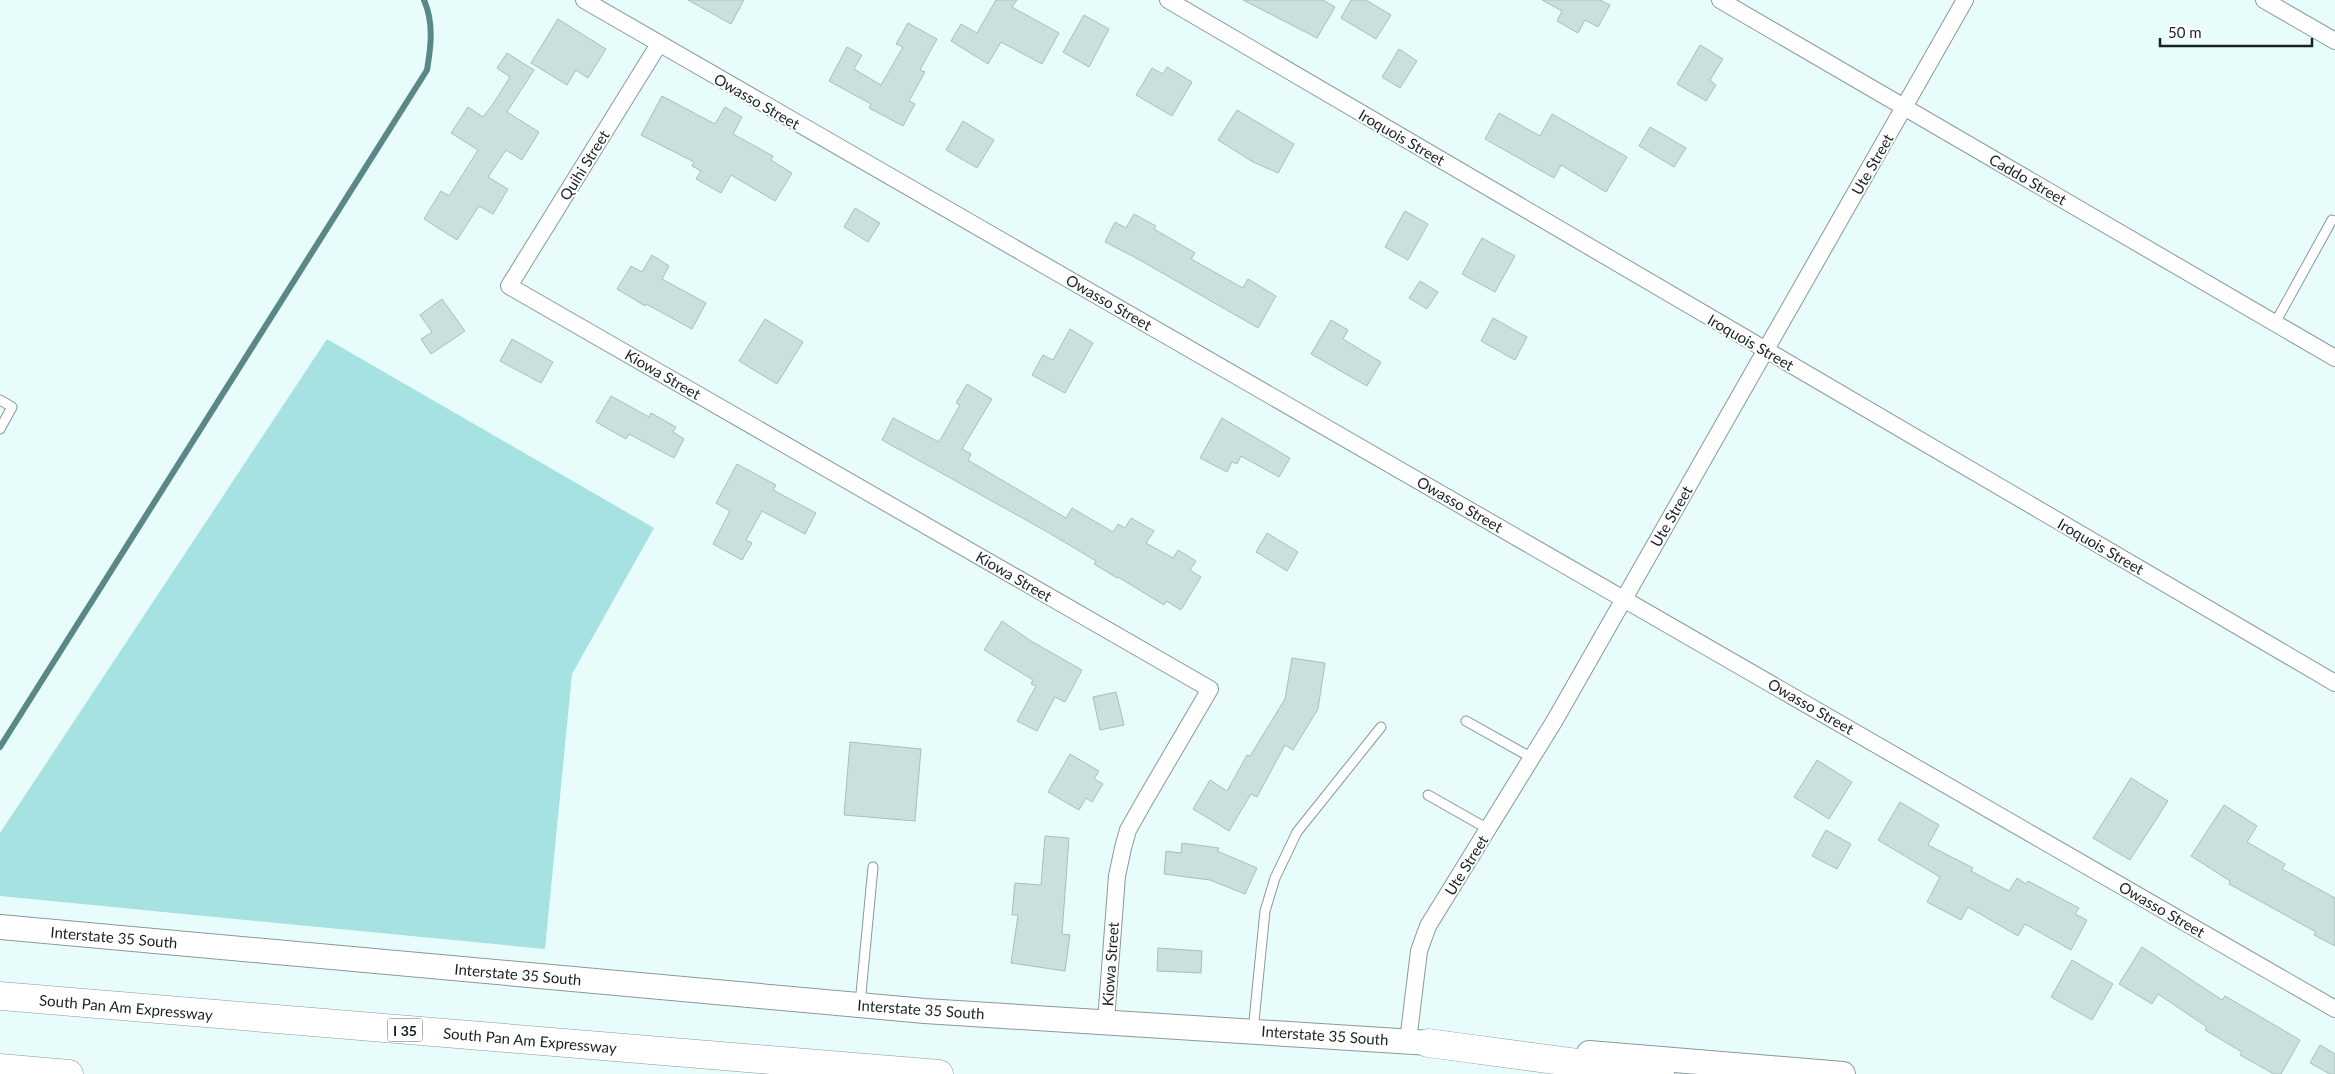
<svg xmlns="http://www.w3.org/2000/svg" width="2335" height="1074" font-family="Lato,sans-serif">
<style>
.green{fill:#a6e2e2}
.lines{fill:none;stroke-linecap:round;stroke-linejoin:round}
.stream{stroke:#5a8888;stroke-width:6}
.building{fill:#ccdfdf;stroke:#abbdbd}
.lane-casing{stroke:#899;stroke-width:11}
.street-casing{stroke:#899;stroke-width:18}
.secondary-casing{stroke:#899;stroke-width:26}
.highway-casing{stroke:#899;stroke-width:29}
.lane{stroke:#fff;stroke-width:9}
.street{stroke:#fff;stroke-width:16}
.secondary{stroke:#fff;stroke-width:24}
.highway{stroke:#fff;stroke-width:28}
.labels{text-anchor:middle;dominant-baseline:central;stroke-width:4;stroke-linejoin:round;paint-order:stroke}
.shield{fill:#fff;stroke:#5f6464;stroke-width:1}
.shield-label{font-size:14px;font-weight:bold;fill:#1a2121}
.street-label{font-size:15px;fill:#1a2121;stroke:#fff}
</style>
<rect width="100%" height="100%" fill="#e8fcfb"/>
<polygon class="green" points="327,339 654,528 572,674 545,949 0,896 0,833"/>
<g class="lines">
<path class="stream" d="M0 747 427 70C431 46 434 23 424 0"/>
</g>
<g class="building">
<polygon points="688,0 744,0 731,24"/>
<polygon points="996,0 1017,0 1012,7 1059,33 1042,64 1001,42 988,64 951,41 961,24 977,33"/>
<polygon points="1243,0 1323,0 1335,7 1317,38"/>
<polygon points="1351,0 1366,0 1391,15 1376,39 1341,18"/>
<polygon points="1542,0 1600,0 1610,5 1598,27 1585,20 1578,33 1557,21 1562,11"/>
<polygon points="1084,15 1109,29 1089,67 1063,52"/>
<polygon points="558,19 606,49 588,78 576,70 567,85 531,63"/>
<polygon points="908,23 937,39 920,70 925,72 909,101 915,104 903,126 869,108 871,104 829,81 847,47 862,55 854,69 881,85 903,47 896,44"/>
<polygon points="1700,45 1723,59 1710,80 1716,85 1706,101 1677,84"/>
<polygon points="1399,49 1417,61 1400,88 1382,77"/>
<polygon points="507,53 534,70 507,112 539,132 522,160 506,150 488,177 508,189 493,214 479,206 457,240 424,219 441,191 449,196 478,150 451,133 468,107 483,117 493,104 510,77 497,68"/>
<polygon points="1167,67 1192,82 1172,116 1136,95 1152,68 1163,74"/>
<polygon points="662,96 715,124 725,107 742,117 733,134 773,156 771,160 792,173 775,201 731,175 721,193 696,179 701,171 692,166 694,162 641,135"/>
<polygon points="1237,110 1294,144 1278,173 1253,162 1218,140"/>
<polygon points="1499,113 1540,136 1552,114 1627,157 1606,192 1561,165 1554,178 1485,139"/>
<polygon points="963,121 994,140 977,168 946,150"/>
<polygon points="1650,127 1686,148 1674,167 1639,146"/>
<polygon points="855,208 880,223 868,242 844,227"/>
<polygon points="1405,211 1428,224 1408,260 1385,247"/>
<polygon points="1134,214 1156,226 1154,229 1195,253 1191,259 1243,288 1248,279 1276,296 1258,328 1138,259 1105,242 1115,222 1126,228"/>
<polygon points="1482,238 1515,256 1495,292 1462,274"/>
<polygon points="652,255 669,266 662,279 706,303 692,329 646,304 645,306 617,289 631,266 642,272"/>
<polygon points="1420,281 1438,292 1427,309 1409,298"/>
<polygon points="442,299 465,331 431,354 421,339 432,332 420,315"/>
<polygon points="1493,318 1527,337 1515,360 1481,341"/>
<polygon points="765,319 803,342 777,384 739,361"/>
<polygon points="1331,320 1348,330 1343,339 1381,362 1367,386 1311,354"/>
<polygon points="1070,329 1093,343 1065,393 1032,375 1043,355 1053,360"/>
<polygon points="512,339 553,362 541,383 500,361"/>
<polygon points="967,384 992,399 962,449 971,454 968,460 1066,518 1072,508 1113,532 1118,524 1125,528 1131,518 1154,531 1146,543 1173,558 1178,550 1196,561 1190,570 1201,577 1181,610 1166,601 1164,605 1118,577 1117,578 1094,564 1096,561 1044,530 882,440 893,418 939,442 960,405 956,403"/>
<polygon points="611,396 649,417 651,413 676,427 673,432 684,439 674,458 629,434 626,439 596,422"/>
<polygon points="1222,418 1290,458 1279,477 1241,456 1237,464 1232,462 1227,472 1200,458"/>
<polygon points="737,464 776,485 773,490 816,513 805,534 762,511 746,540 752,543 742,560 713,544 730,511 716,503"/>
<polygon points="1267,533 1298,552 1287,571 1256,552"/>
<polygon points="1002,621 1031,641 1082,670 1065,702 1055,697 1037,731 1017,721 1036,686 1031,684 1033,680 984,650"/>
<polygon points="1292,658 1325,663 1318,709 1293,750 1285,745 1257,797 1251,794 1229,831 1193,809 1210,780 1227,791 1247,755 1250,756 1285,699"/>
<polygon points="1116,692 1124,725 1100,730 1093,697"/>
<polygon points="850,742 921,749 915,821 844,815"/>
<polygon points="1070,754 1099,771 1094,779 1103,784 1092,802 1086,798 1079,810 1048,792"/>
<polygon points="1817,760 1852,782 1829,819 1794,797"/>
<polygon points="2131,778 2168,801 2130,860 2093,838"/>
<polygon points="1900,802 1939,825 1928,845 1973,868 1971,871 2009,891 2017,878 2026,884 2028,881 2079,908 2075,914 2087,920 2071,950 2025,924 2018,936 1968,907 1961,920 1927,902 1940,877 1878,840"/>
<polygon points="2224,805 2257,826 2247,842 2285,864 2282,869 2335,898 2335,946 2314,935 2316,932 2229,884 2230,881 2191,856"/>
<polygon points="1826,830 1851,844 1837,869 1812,856"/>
<polygon points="1045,836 1069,838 1062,934 1070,935 1065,971 1011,963 1018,915 1012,915 1015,883 1041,885"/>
<polygon points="1182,843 1219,848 1217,851 1257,868 1245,894 1210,880 1164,874 1166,851 1181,853"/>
<polygon points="2142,947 2222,1000 2225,996 2300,1040 2281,1074 2274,1074 2240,1055 2242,1052 2205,1030 2207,1027 2158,994 2152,1004 2119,984"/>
<polygon points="1158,948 1202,951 1201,973 1157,971"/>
<polygon points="2072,960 2113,984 2092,1020 2051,997"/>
<polygon points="2320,1045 2335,1054 2335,1074 2330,1074 2310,1063"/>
</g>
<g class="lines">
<g class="lane-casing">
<g id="lane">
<polyline points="2275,323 2332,220"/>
<polyline points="0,400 12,407 0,429"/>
<polyline points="1466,721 1532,758"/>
<polyline points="1428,795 1488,829"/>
<polyline points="860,1004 873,867"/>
<polyline points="1253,1031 1265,911 1275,878 1297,832 1381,727"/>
</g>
</g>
<g class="street-casing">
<g id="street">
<polyline points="584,0 2335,1009"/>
<polyline points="1168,0 2335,683"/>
<polyline points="1720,0 2335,358"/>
<polyline points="2264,0 2335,41"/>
<polyline points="659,44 509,286 1210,689 1145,800 1128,830 1123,848 1117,876 1106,1021"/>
<polyline points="1408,1041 1419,951 1428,926 1555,720 1965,0"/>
</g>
</g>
<g class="secondary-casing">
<g id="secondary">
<polyline points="0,927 925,1011 1446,1044"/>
<polyline points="1589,1053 1843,1074"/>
</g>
</g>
<g class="highway-casing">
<g id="highway">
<polyline points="0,996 939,1074"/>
<polyline points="1428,1043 1660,1074"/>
<polyline points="0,1068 69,1074"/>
</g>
</g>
<use href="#lane" class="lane"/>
<use href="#street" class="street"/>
<use href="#secondary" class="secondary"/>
<use href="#highway" class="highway"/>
</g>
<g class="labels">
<rect class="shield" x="387.5" y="1018.5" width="35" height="23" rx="4"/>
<g class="shield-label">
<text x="405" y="1030">I 35</text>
</g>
<g class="street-label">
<text transform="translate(757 101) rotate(30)">Owasso Street</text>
<text transform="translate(1402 137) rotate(30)">Iroquois Street</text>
<text transform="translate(1872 164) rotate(-60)">Ute Street</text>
<text transform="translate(584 165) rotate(-58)">Quihi Street</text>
<text transform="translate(2028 179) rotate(30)">Caddo Street</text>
<text transform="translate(1109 302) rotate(30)">Owasso Street</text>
<text transform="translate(1751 342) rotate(30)">Iroquois Street</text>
<text transform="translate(663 374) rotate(30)">Kiowa Street</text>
<text transform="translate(1460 504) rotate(30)">Owasso Street</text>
<text transform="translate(1671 516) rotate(-60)">Ute Street</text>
<text transform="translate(2101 546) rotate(30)">Iroquois Street</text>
<text transform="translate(1014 576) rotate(30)">Kiowa Street</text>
<text transform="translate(1811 706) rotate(30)">Owasso Street</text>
<text transform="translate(1466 865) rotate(-58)">Ute Street</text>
<text transform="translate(2162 909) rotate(30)">Owasso Street</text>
<text transform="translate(114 937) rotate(5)">Interstate 35 South</text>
<text transform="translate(1110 964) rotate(-86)">Kiowa Street</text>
<text transform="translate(518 974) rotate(5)">Interstate 35 South</text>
<text transform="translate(126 1007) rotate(5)">South Pan Am Expressway</text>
<text transform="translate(921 1009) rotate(4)">Interstate 35 South</text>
<text transform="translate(1325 1035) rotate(4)">Interstate 35 South</text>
<text transform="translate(530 1040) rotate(5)">South Pan Am Expressway</text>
</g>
</g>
<path d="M2160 38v8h152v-8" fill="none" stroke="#1a2121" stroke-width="2.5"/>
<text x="2168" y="38" font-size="15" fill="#1a2121" stroke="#ffffff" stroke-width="4" paint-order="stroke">50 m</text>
</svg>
